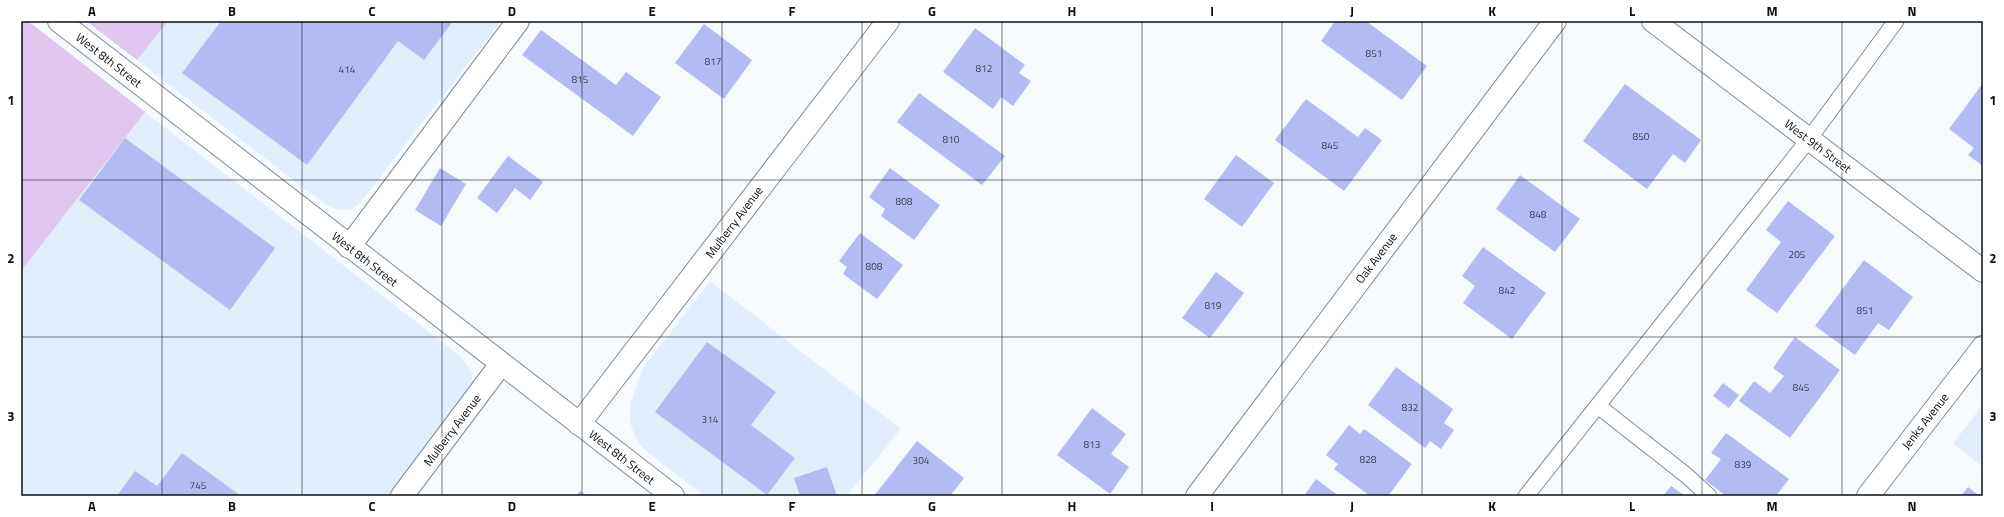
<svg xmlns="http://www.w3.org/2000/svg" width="2004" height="517" font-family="'Titillium Web',sans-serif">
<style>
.built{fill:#e2eefb}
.green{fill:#dfc7f0}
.building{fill:#b4bbf3}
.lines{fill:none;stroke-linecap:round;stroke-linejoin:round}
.lane-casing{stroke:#7e8c9a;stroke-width:17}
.street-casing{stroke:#7e8c9a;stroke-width:24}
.secondary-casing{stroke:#7e8c9a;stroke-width:24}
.lane{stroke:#fff;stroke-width:15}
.street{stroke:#fff;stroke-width:22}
.secondary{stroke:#fff;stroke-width:22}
.grid{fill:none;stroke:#0b1015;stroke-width:1;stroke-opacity:0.55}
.labels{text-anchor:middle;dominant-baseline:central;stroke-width:3.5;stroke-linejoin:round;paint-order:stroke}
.number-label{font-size:10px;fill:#353b4c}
.street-label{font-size:12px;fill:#0b1015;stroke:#fff}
.neatline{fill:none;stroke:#0b1015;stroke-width:1.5}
.grid-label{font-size:13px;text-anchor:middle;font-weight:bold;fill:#0b1015}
</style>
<rect width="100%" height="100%" fill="#f7fafd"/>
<g class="built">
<polygon points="166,21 501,21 360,203 350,210 343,210 336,209 327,205 302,187 137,60"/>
<polygon points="145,112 459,355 471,370 474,386 393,496 21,496 21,271"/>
<polygon points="710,281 901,429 846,496 704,496 645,450 637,441 630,423 630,412 631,402 643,368"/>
<polygon points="1983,404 1983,467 1953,444"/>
</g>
<g class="green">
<polygon points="21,21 28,21 145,112 21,271"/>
<polygon points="86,21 168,21 137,60"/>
</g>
<g class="building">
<polygon points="221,21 453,21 424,60 398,41 307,165 182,73"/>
<polygon points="1335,21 1366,21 1427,66 1402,100 1321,41"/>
<polygon points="704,24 752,60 724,99 675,63"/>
<polygon points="975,28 1025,65 1019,73 1031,81 1013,106 1001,97 993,109 943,72"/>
<polygon points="541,30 616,85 626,72 661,97 633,136 522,55"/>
<polygon points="1983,83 1983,166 1968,155 1974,148 1949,129"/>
<polygon points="1625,84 1701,140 1685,163 1673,154 1647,189 1583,141"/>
<polygon points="919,93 1005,156 982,185 897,122"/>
<polygon points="1306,99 1358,137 1365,128 1382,140 1344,191 1275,140"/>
<polygon points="125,138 275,248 230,310 79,200"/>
<polygon points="1236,155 1274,183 1242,227 1204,199"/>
<polygon points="508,156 543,182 530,200 515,188 497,213 477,198"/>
<polygon points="440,168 466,184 441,226 415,210"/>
<polygon points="890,168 940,205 914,240 881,216 885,209 869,197"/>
<polygon points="1520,175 1580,219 1555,252 1496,209"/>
<polygon points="1788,201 1835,236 1777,313 1746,290 1781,242 1766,230"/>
<polygon points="860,233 903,265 877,299 843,274 847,267 839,261"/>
<polygon points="1483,247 1546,293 1512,339 1463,303 1475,286 1462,276"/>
<polygon points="1864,260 1913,297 1889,330 1878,323 1855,355 1815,326"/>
<polygon points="1216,272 1244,293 1210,338 1182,318"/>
<polygon points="1795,337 1840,370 1790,438 1739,401 1754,381 1770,393 1784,376 1773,368"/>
<polygon points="707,342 776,392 751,425 795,458 767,495 655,412"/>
<polygon points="1396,367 1453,409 1444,423 1454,430 1441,449 1430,441 1425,448 1368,405"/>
<polygon points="1723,383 1739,395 1729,408 1713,396"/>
<polygon points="1092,408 1126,434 1111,454 1129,467 1110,494 1057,455"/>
<polygon points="1349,425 1360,434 1364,429 1412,464 1388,496 1370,496 1334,469 1338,464 1326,455"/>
<polygon points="1726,433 1789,479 1776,496 1726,496 1705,480 1721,459 1711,453"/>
<polygon points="917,441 964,478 950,496 874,496"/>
<polygon points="182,453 241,496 117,496 135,471 157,486"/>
<polygon points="827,467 837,496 800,496 794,478"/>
<polygon points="1316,479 1339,496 1304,496"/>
<polygon points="1671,486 1685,496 1663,496"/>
<polygon points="1968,487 1980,496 1961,496"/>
<polygon points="580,491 587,496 576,496"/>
</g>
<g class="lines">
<g class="lane-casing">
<g id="lane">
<polyline points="1598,406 1686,475 1709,496"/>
<polyline points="1526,496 1809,139 1896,21"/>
</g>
</g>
<g class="street-casing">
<g id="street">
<polyline points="59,21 673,496"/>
<polyline points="1653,21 1983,271"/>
<polyline points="349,247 518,21"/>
<polyline points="579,424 888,21"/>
<polyline points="402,496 501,364"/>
<polyline points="1197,496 1555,21"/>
</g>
</g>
<g class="secondary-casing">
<polyline id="secondary" points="1868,496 1983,347"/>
</g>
<use href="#lane" class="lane"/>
<use href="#street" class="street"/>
<use href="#secondary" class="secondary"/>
</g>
<path class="grid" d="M162 21V496M302 21V496M442 21V496M582 21V496M722 21V496M862 21V496M1002 21V496M1142 21V496M1282 21V496M1422 21V496M1562 21V496M1702 21V496M1842 21V496M21 180H1983M21 337H1983"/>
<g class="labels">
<g class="number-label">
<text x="1374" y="53">851</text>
<text x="713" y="61">817</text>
<text x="984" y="68">812</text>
<text x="347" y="69">414</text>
<text x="580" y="79">815</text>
<text x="1641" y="136">850</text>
<text x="951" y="139">810</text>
<text x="1330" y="145">845</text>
<text x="904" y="201">808</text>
<text x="1538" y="214">848</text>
<text x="1797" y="254">205</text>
<text x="874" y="266">808</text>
<text x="1507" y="290">842</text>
<text x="1213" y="305">819</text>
<text x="1865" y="310">851</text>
<text x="1801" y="387">845</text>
<text x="1410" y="407">832</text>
<text x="710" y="419">314</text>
<text x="1092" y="444">813</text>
<text x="1368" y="459">828</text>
<text x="921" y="460">304</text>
<text x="1743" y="464">839</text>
<text x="198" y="485">745</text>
</g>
<g class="street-label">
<text transform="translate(109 60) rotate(38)">West 8th Street</text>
<text transform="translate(1818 146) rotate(37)">West 9th Street</text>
<text transform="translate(734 222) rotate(-53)">Mulberry Avenue</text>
<text transform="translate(1376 258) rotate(-53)">Oak Avenue</text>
<text transform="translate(365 259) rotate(38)">West 8th Street</text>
<text transform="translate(1925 421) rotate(-52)">Jenks Avenue</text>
<text transform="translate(452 430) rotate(-53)">Mulberry Avenue</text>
<text transform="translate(622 457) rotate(38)">West 8th Street</text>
</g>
</g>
<rect width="2004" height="517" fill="none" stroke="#ffffff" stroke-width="44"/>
<rect x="22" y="22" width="1960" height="473" class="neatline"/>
<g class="grid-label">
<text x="92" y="16">A</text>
<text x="232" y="16">B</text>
<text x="372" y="16">C</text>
<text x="512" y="16">D</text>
<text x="652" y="16">E</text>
<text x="792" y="16">F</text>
<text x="932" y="16">G</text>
<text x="1072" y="16">H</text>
<text x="1212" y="16">I</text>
<text x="1352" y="16">J</text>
<text x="1492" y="16">K</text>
<text x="1632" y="16">L</text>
<text x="1772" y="16">M</text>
<text x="1912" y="16">N</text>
<text x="11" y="105">1</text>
<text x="1993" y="105">1</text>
<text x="11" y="263">2</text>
<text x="1993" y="263">2</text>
<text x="11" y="421">3</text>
<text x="1993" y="421">3</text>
<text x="92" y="511">A</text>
<text x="232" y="511">B</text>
<text x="372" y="511">C</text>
<text x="512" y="511">D</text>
<text x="652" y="511">E</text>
<text x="792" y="511">F</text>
<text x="932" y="511">G</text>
<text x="1072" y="511">H</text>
<text x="1212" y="511">I</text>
<text x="1352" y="511">J</text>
<text x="1492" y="511">K</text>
<text x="1632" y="511">L</text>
<text x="1772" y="511">M</text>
<text x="1912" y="511">N</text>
</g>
</svg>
